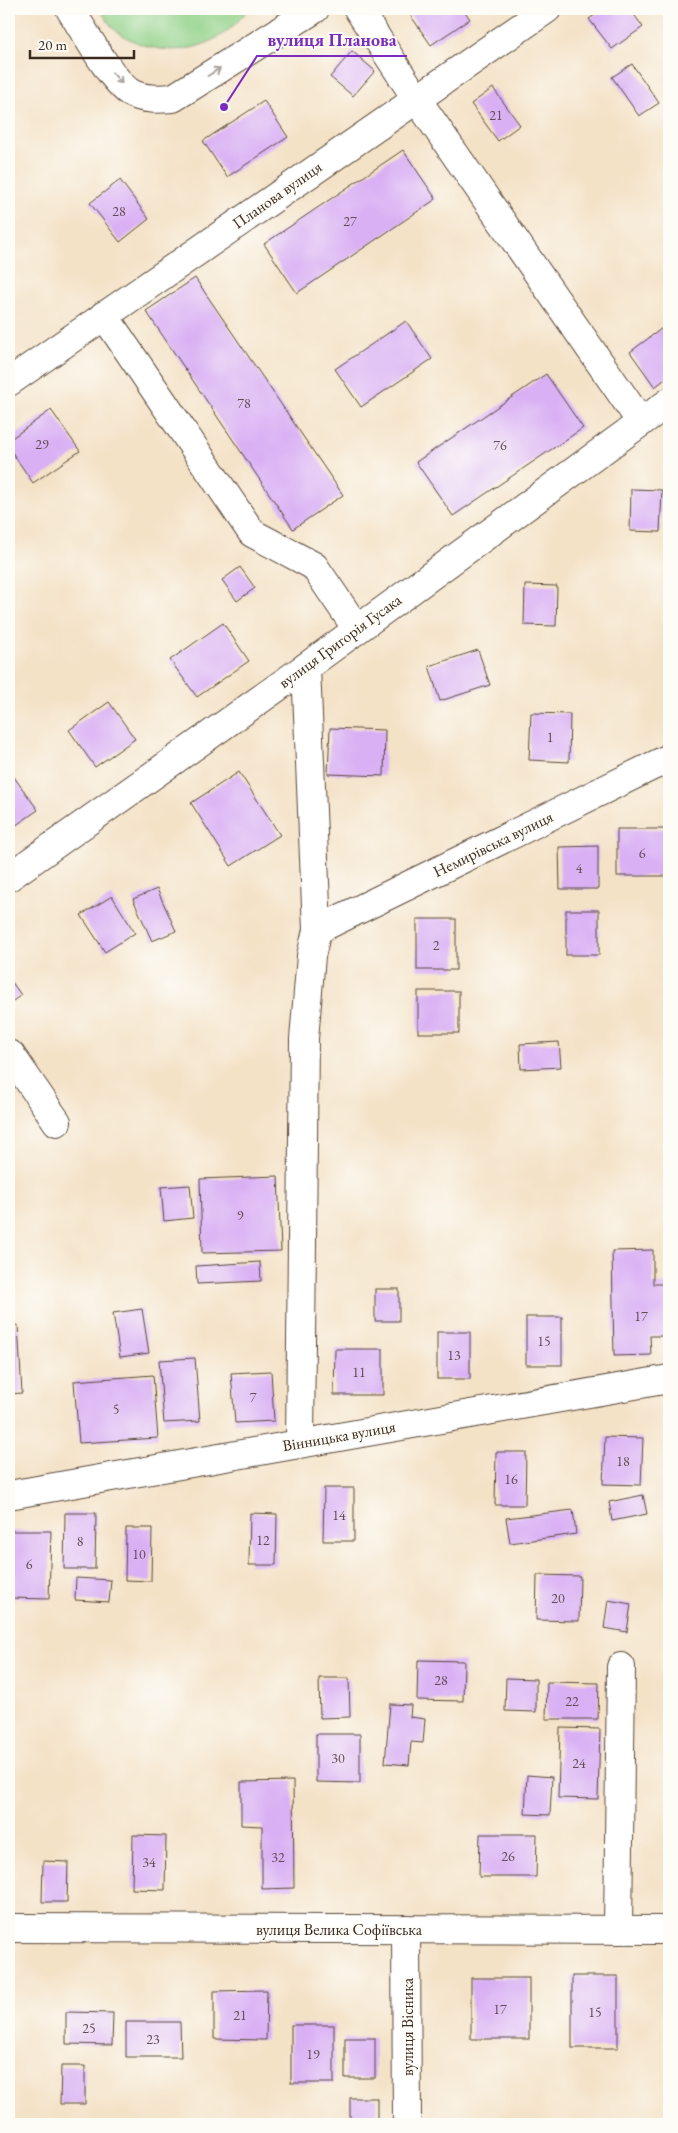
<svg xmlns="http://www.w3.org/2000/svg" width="678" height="2133" font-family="'EB Garamond',serif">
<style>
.green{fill:#91d188;stroke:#667e53}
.building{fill:#d9b0f4}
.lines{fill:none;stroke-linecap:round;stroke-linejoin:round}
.minor-casing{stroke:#574637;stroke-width:30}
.minor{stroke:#fff;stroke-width:28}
.oneway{stroke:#a79f9a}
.labels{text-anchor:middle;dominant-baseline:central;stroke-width:4;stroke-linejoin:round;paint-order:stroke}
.number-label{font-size:14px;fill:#624c54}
.street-label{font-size:16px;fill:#3b2a1e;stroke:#fdfcf7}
.leader{fill:none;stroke:#7b2cbf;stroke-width:2}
.callout-dot{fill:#7b2cbf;stroke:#fdfcf7;stroke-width:2}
.callout-label{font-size:18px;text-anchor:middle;font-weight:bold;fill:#7b2cbf;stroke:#fdfcf7;stroke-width:4;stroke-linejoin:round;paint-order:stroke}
</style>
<rect width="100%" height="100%" fill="#fdfcf7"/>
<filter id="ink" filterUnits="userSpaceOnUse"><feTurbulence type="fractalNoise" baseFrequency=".02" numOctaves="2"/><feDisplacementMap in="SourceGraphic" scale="10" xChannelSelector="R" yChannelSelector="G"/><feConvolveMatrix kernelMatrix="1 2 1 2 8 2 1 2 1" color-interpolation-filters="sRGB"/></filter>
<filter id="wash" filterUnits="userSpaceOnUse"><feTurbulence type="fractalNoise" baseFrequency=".0096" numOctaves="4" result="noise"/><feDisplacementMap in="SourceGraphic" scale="20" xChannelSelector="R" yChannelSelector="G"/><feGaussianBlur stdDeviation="1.12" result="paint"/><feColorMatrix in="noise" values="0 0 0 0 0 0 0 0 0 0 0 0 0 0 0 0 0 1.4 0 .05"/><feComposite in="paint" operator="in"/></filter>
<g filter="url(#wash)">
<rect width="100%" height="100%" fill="#f4e2c7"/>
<path class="green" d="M99 9H248C217 53 163 62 119 33 111 28 105 16 99 9Z"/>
<g id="blocks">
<g class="building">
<polygon points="406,9 463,9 470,19 431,45"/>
<polygon points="603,9 630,9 643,27 612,49 589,19"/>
<polygon points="352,51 375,71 353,96 330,77"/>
<polygon points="632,64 659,103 639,116 612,77"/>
<polygon points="493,88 520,125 498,141 471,104"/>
<polygon points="264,101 288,137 227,177 203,141"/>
<polygon points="403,150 436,199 297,293 264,244"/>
<polygon points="120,180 149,219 120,242 90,203"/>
<polygon points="195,278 343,495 293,529 146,311"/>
<polygon points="406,321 432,359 361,407 335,369"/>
<polygon points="669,323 669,376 655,387 630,352"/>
<polygon points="546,374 583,428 453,516 416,462"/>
<polygon points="51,410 80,451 33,483 9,448 9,440"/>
<polygon points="631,489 662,490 660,532 630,531"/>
<polygon points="240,567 255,588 237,601 222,580"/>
<polygon points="525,585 557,586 556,626 524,625"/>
<polygon points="223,623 249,661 197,697 170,660"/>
<polygon points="478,650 490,685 440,701 429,666"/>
<polygon points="109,702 135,739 95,767 69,730"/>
<polygon points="531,713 570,714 569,762 529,760"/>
<polygon points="330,728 385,730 384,776 328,774"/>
<polygon points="239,772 280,835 231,866 191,803"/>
<polygon points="11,773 38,810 9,830 9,775"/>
<rect x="617" y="829" width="50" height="47"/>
<polygon points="598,846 598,889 560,889 559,847"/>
<polygon points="157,889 176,931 152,941 133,899"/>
<polygon points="112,896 135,933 105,952 81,915"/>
<rect x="566" y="910" width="33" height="45"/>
<rect x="417" y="919" width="39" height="51"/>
<polygon points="9,978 21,995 9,1004"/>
<rect x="418" y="991" width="41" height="42"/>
<polygon points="559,1042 561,1067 521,1069 520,1044"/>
<polygon points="278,1176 281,1251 202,1253 200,1179"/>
<polygon points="190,1185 193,1218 164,1221 161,1187"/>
<polygon points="653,1250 653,1284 668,1284 669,1336 650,1336 651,1355 614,1356 612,1251"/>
<polygon points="260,1262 261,1281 197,1284 196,1266"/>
<rect x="375" y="1289" width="24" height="32"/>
<polygon points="142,1309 149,1353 120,1357 113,1313"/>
<rect x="526" y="1317" width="36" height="48"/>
<polygon points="18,1325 22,1393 9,1394 9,1326"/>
<rect x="437" y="1332" width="33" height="47"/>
<polygon points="335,1349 383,1349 383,1395 334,1395"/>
<polygon points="195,1358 200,1421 164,1423 159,1360"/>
<polygon points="271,1371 274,1421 235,1423 231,1373"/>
<polygon points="153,1375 158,1438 79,1443 74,1381"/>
<polygon points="605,1437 643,1438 641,1485 603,1484"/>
<polygon points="496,1452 526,1452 525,1505 495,1505"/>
<polygon points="324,1488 354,1488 354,1541 323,1541"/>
<polygon points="643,1495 647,1514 612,1521 609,1502"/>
<polygon points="573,1510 576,1534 510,1543 506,1518"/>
<polygon points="65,1513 96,1513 95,1569 64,1569"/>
<polygon points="250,1513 277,1514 276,1565 249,1565"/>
<polygon points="126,1528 152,1528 151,1581 125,1580"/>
<polygon points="9,1531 51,1531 49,1599 9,1598"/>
<polygon points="537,1575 580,1576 579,1621 536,1620"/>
<polygon points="76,1578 111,1580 109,1602 75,1600"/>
<polygon points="608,1600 631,1604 627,1632 604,1628"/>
<polygon points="418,1660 464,1661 463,1701 417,1700"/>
<polygon points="319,1678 349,1678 350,1717 320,1718"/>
<polygon points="506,1678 536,1679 536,1712 505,1711"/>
<polygon points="547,1682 599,1683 598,1719 546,1719"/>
<polygon points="390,1704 411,1705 410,1717 425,1719 423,1743 411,1742 409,1765 385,1763"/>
<polygon points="560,1728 600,1729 598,1799 558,1798"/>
<polygon points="316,1734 360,1734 360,1783 316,1782"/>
<polygon points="527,1775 552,1777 550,1815 525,1814"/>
<polygon points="293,1781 294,1888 262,1889 262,1826 241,1825 241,1782"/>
<polygon points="480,1834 537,1834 536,1877 479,1877"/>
<polygon points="133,1835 166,1836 165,1890 132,1889"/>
<polygon points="43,1861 68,1862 67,1902 42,1902"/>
<rect x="572" y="1976" width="46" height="72"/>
<rect x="471" y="1978" width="58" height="61"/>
<polygon points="267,1990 266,2040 214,2039 214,1991"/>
<polygon points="66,2012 113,2013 112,2045 66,2044"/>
<polygon points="126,2022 180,2022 181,2057 126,2057"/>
<rect x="291" y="2025" width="43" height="58"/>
<rect x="345" y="2038" width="30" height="40"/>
<polygon points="61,2066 85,2066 85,2104 60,2104"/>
<rect x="350" y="2098" width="27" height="26"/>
</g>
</g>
</g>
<g filter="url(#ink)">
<use href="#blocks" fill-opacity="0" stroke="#574637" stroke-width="1"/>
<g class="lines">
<g class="minor-casing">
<g id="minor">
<path d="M70 9C83 29 112 82 131 93 144 100 159 99 173 98L315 9"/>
<polyline points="358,9 416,98 641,422"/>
<polyline points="104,315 252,533 314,566 357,629"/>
<polyline points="9,382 547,9"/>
<polyline points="9,877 306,667 669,402"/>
<polyline points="317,930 669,758"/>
<polyline points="9,1057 11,1055 57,1122"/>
<polyline points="300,1442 304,1039 311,956 317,930 306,667"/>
<polyline points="9,1495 669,1379"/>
<polyline points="9,1928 669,1930"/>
<polyline points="406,1929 407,2124"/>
<polyline points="618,1930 621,1667"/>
</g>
</g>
<use href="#minor" class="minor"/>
</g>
<defs><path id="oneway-shaft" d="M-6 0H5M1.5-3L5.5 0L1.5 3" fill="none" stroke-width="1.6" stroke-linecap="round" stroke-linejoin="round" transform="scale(1.25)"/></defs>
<g class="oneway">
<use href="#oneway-shaft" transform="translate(214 72) rotate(-32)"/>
<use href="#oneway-shaft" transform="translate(117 78) rotate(48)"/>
</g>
</g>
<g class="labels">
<g class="number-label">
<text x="496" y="115">21</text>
<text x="119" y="211">28</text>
<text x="350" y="221">27</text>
<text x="244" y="403">78</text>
<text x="42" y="444">29</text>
<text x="500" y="445">76</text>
<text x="550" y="737">1</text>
<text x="642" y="853">6</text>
<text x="579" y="868">4</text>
<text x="436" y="945">2</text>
<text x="240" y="1215">9</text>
<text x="641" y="1316">17</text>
<text x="544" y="1341">15</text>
<text x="454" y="1355">13</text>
<text x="359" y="1372">11</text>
<text x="253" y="1397">7</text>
<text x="116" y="1409">5</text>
<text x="623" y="1461">18</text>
<text x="511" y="1479">16</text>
<text x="339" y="1515">14</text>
<text x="263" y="1540">12</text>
<text x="80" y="1541">8</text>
<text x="139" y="1554">10</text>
<text x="29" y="1564">6</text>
<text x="558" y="1598">20</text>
<text x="441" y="1680">28</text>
<text x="572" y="1701">22</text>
<text x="338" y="1758">30</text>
<text x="579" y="1763">24</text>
<text x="508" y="1856">26</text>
<text x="278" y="1857">32</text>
<text x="149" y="1862">34</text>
<text x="500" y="2009">17</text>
<text x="595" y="2012">15</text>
<text x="240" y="2015">21</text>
<text x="89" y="2028">25</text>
<text x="153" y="2039">23</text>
<text x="313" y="2054">19</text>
</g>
<g class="street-label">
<text transform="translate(277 195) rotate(-35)">Планова вулиця</text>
<text transform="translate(340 641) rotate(-36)">вулиця Григорія Гусака</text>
<text transform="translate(493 844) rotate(-26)">Немирівська вулиця</text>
<text transform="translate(339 1436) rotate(-10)">Вінницька вулиця</text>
<text x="339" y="1929">вулиця Велика Софіївська</text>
<text transform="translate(407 2027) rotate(-90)">вулиця Вісника</text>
</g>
</g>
<path class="leader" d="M224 107L257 56H407"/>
<circle class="callout-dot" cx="224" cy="107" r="5"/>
<g class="callout-label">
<text x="332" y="46">вулиця Планова</text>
</g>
<rect width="678" height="2133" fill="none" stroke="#fdfcf7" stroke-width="30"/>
<path d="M30 50v8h104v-8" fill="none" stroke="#3b2a1e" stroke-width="2.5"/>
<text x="38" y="50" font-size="15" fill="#3b2a1e" stroke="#fdfcf7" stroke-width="4" paint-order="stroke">20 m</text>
</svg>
